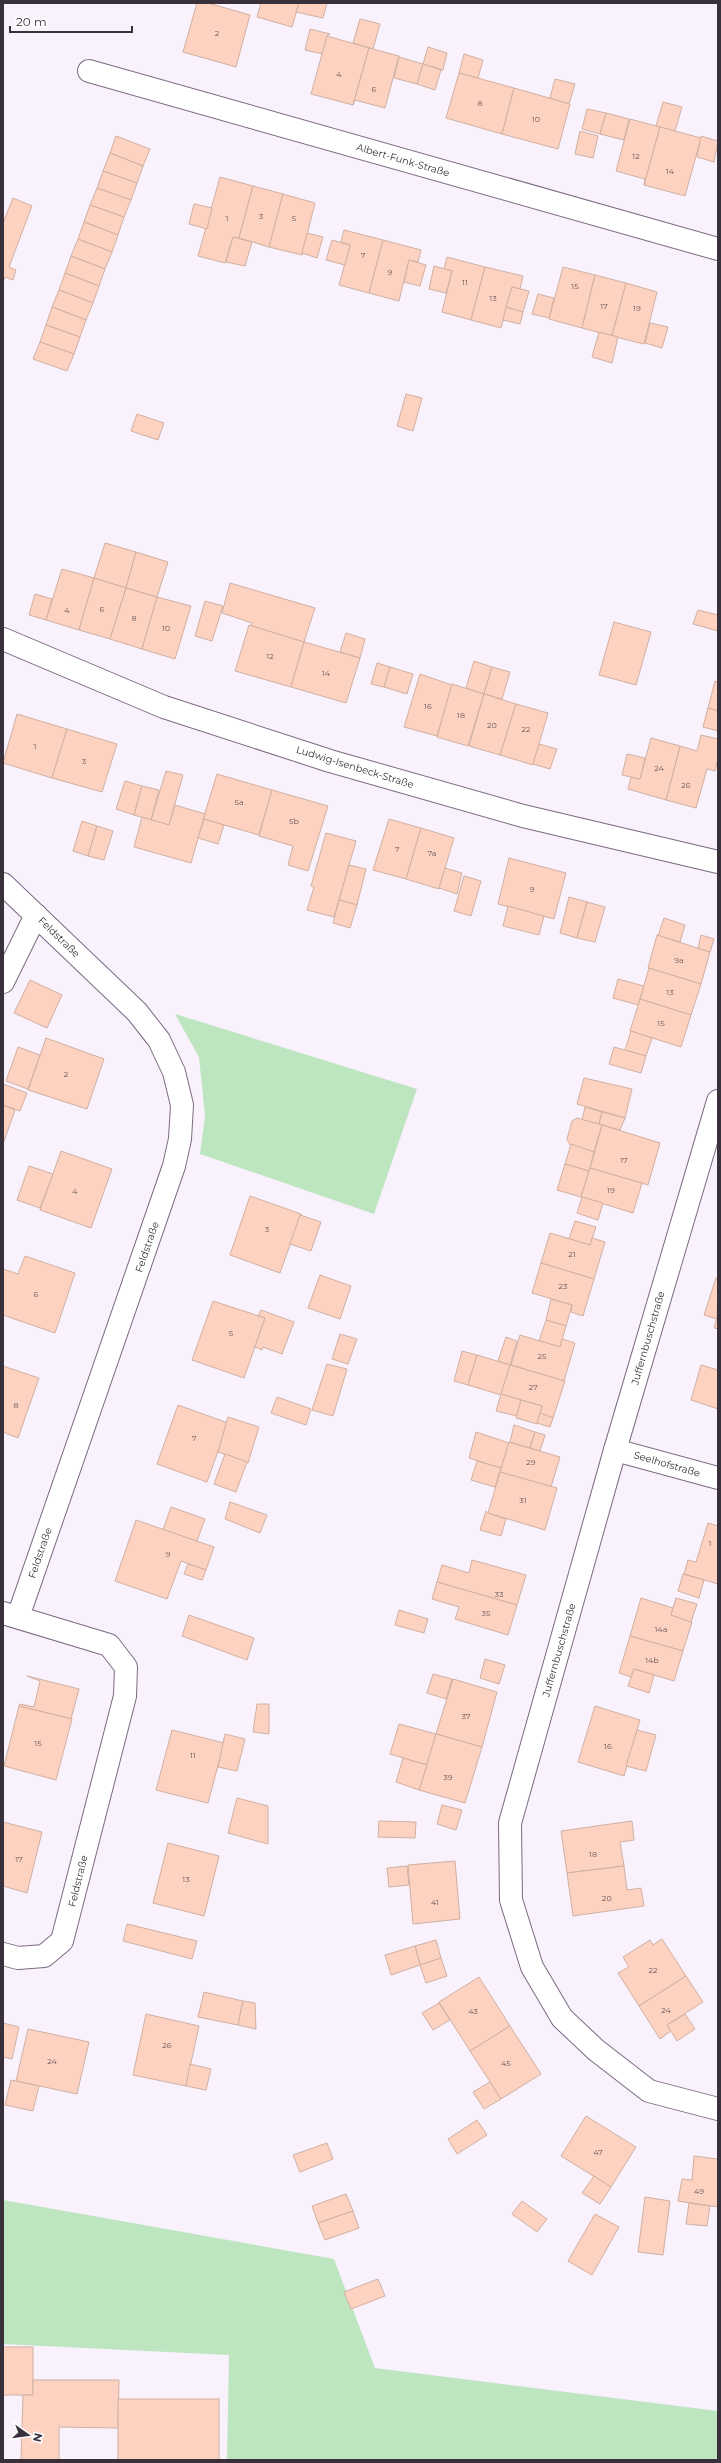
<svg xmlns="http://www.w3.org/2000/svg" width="721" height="2463" font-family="Montserrat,sans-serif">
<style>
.green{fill:#bde5c0}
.building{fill:#fdd2c0;stroke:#d0b0a2}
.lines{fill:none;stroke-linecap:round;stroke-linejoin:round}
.minor-casing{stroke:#7b6a83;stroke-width:24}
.minor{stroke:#fff;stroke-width:22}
.labels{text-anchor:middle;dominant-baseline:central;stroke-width:3;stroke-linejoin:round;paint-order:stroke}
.number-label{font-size:8px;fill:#69585c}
.street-label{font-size:10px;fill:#38303b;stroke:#fff}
</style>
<rect width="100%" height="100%" fill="#f9f1fc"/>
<g class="green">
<polygon points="175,1014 417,1089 374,1214 200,1154 205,1116 199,1057"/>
<polygon points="3,2200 334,2259 375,2368 718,2411 718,2460 227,2460 229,2355 3,2344"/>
</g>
<g class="building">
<polygon points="197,3 208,3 250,15 236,67 183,52"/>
<polygon points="261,3 299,3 292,27 257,17"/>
<polygon points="299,3 327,3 323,18 296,12"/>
<polygon points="360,19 380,24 373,49 353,43"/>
<polygon points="310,29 330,34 327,36 323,54 305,50"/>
<polygon points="327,36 369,48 353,105 311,94"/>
<polygon points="428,47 447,53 443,70 423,64"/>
<polygon points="369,48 399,56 385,108 355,100 353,105"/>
<polygon points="464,54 483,60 478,78 459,73"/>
<polygon points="399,57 423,64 417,84 394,78"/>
<polygon points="423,64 441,70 435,90 417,84"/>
<polygon points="459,73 514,88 502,134 446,118"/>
<polygon points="555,79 575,84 569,104 550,98"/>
<polygon points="514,88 570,104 558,149 502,134"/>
<polygon points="663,102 682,107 675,131 656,126"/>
<polygon points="587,109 606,113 600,134 582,129"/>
<polygon points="606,113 629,119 624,140 600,134"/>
<polygon points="630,119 660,127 644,185 645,179 616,171"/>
<polygon points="660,127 701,138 685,196 644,185"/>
<polygon points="580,131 598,136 593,158 575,154"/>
<polygon points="116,136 150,149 143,166 110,153"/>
<polygon points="701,136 718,141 714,162 697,157"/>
<polygon points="110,153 143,166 137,183 103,171"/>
<polygon points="103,171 137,183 131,200 97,188"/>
<polygon points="220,177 253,186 239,238 233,237 225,263 198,256"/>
<polygon points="253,186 283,194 269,247 239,238"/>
<polygon points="97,188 131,200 124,217 90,205"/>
<polygon points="283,194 315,203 302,255 269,247"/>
<polygon points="13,198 32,206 9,267 16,270 13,280 5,277 3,282 3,223"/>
<polygon points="194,204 212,208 207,229 189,224"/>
<polygon points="90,205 124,217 118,235 84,222"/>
<polygon points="84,222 118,235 112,252 78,239"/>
<polygon points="344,230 383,240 369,293 339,285 350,245 341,242"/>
<polygon points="307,233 323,237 317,258 302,253"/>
<polygon points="233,237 252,242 245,266 226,262"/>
<polygon points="78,239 112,252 105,269 71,256"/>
<polygon points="332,240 350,245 345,265 326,260"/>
<polygon points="383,240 421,250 418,262 409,260 399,301 369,293"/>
<polygon points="71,256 105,269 99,286 65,273"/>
<polygon points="447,257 485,267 471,320 442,312 452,271 444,269"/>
<polygon points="409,260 426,265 420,286 404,282"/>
<polygon points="434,266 452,271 446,293 429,289"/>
<polygon points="485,267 523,276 520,289 512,287 501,328 471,320"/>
<polygon points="563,267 595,275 582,328 549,319"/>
<polygon points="65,273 99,286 93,303 59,290"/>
<polygon points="595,275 626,283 612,336 582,328"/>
<polygon points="626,283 657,292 644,344 612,336"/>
<polygon points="512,287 529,291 523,312 506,307"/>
<polygon points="59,290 93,303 86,320 52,307"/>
<polygon points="538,294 554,298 549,318 532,314"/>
<polygon points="52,307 86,320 80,337 46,325"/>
<polygon points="506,307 523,312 520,324 503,320"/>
<polygon points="650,323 668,327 662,348 645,343"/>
<polygon points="46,325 80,337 74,354 40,342"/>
<polygon points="599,332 618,337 612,363 592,357"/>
<polygon points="40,342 74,354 67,371 33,359"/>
<polygon points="406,394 422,398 413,431 397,426"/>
<polygon points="137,414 164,423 158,440 131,431"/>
<polygon points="105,543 136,552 126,588 94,578"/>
<polygon points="136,552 168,562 157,597 126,588"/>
<polygon points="62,569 94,578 79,630 46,620"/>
<polygon points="94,578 126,588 110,639 79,630"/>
<polygon points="230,583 315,608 304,642 251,626 252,623 222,613"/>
<polygon points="126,588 157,597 142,649 110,639"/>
<polygon points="35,594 52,599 46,620 29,615"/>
<polygon points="157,597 191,606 175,659 142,649"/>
<polygon points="205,601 223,606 212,641 195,636"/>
<polygon points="698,610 718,615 718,631 693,624"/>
<polygon points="614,622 651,632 636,685 599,675"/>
<polygon points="249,625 304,642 291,687 235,671"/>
<polygon points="346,633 365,639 360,658 340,652"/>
<polygon points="304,642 360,658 346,703 291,687"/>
<polygon points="474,661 492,667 484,694 466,688"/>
<polygon points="377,663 390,667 384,687 371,684"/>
<polygon points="390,667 413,674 407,694 384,687"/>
<polygon points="492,667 510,672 502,699 484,694"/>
<polygon points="420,674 452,685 437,736 404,727"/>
<polygon points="715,681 718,682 718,711 708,708"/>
<polygon points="452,684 484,694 468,746 437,737"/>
<polygon points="484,694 516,704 500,755 469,746"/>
<polygon points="516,704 548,713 533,765 500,755"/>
<polygon points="708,708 718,711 718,731 703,727"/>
<polygon points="17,714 67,729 52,778 3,763"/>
<polygon points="67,729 117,744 102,792 52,778"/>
<polygon points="701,735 718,739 718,758 715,771 707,769 696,808 666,800 680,746 697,751"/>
<polygon points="651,738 680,746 666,800 628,789 631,777 640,779"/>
<polygon points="539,744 557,749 550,769 533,764"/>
<polygon points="627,754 645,758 640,779 622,775"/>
<polygon points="166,771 183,775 169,825 151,820"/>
<polygon points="217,774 272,790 259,835 203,819"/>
<polygon points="125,781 142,786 134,815 116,809"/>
<polygon points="142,786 159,790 151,820 134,815"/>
<polygon points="272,790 328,806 308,871 288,865 293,846 259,836"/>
<polygon points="175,805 205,814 191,863 134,847 142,817 169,825"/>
<polygon points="204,819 224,825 218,844 198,838"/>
<polygon points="389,819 421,828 406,879 373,870"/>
<polygon points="82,821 97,826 88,856 73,851"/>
<polygon points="97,826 113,831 104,860 88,856"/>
<polygon points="421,828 454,838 439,889 406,879"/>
<polygon points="326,833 356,841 334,917 307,910 314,887 311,886"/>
<polygon points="509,858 566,873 554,919 498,904"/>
<polygon points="349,865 366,869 357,905 339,900"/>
<polygon points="445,868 462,873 457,894 439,888"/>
<polygon points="464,876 481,881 471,916 454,911"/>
<polygon points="569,897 587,902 577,938 560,933"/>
<polygon points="339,900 357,905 350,928 333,923"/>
<polygon points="587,902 605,907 595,942 577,938"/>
<polygon points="508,906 544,916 539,935 503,926"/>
<polygon points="664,918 685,925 680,942 658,936"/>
<polygon points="657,935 710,952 701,984 648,968"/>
<polygon points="701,935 714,939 710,952 698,948"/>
<polygon points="649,968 701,984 691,1015 640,999"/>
<polygon points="618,979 644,986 638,1005 613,998"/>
<polygon points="30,980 62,995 47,1028 14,1013"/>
<polygon points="640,999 691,1015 681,1047 630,1031"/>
<polygon points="631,1031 652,1038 646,1056 625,1050"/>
<polygon points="46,1038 104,1059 87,1109 28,1090"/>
<polygon points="18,1047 40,1055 28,1089 6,1081"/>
<polygon points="614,1047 646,1056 641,1073 609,1064"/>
<polygon points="584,1078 632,1089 625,1118 577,1104"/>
<polygon points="3,1084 27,1093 20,1111 3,1105"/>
<polygon points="3,1105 15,1110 3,1144"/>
<polygon points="585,1107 602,1112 599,1124 582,1120"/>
<polygon points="602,1112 625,1118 620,1130 599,1124"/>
<polygon points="577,1118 602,1125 594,1152 570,1145 567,1139 572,1121"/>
<polygon points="602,1125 660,1143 648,1185 590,1168"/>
<polygon points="571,1144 594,1152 589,1171 565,1164"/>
<polygon points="61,1151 112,1169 91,1228 40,1210"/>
<polygon points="565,1164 589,1171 581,1197 557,1190"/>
<polygon points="29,1166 53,1174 40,1208 17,1200"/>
<polygon points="590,1168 642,1183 633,1213 581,1197"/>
<polygon points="250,1196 301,1214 280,1273 230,1255"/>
<polygon points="582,1197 603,1203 598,1220 577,1213"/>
<polygon points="300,1215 321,1222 311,1251 290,1244"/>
<polygon points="575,1221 596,1227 590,1245 569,1239"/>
<polygon points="550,1233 590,1245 592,1238 605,1242 594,1279 541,1263"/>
<polygon points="25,1256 75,1273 55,1333 3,1315 3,1269 18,1274"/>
<polygon points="541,1263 594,1279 583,1316 571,1312 572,1305 532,1293"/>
<polygon points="320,1275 351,1286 340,1319 308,1308"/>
<polygon points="716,1278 718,1279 717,1319 704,1315"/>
<polygon points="551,1299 572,1305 566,1326 546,1320"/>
<polygon points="213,1301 265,1318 244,1378 192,1360"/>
<polygon points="261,1310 294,1322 282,1354 263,1347 262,1350 255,1347 265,1318 258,1316"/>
<polygon points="718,1314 718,1329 714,1328"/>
<polygon points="546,1320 566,1326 560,1347 539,1341"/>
<polygon points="340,1334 357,1339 348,1364 332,1359"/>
<polygon points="520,1335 560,1347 562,1339 575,1343 564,1381 511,1365"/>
<polygon points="506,1337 517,1341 510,1365 498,1361"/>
<polygon points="462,1351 477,1355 468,1385 454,1381"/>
<polygon points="477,1355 510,1365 501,1395 468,1385"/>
<polygon points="327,1364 347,1369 333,1416 312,1410"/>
<polygon points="510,1365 565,1381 553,1418 540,1413 542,1406 501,1394"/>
<polygon points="701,1365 718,1370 718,1409 691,1400"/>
<polygon points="3,1366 39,1378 18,1438 3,1432"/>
<polygon points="501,1394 521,1400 517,1416 496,1411"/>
<polygon points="277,1397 311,1409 306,1425 271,1413"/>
<polygon points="521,1400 542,1406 537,1424 516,1418"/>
<polygon points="178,1405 228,1423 207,1482 157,1464"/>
<polygon points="540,1413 553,1418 550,1427 537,1423"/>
<polygon points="228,1417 259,1427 248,1463 218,1452"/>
<polygon points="514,1425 535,1432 530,1448 510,1442"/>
<polygon points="476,1432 509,1443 501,1468 469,1458"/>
<polygon points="535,1432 545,1435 540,1451 530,1448"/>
<polygon points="509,1442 560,1457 551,1487 500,1472"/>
<polygon points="225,1454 247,1462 236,1492 214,1484"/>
<polygon points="477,1461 501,1468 495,1487 471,1480"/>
<polygon points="500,1472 557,1488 545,1530 488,1513"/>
<polygon points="230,1502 267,1515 260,1533 225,1519"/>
<polygon points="171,1507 205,1519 197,1541 163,1530"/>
<polygon points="486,1511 488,1513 506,1519 501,1536 480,1530"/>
<polygon points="136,1520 214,1547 206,1570 181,1561 167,1599 115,1581"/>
<polygon points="708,1523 718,1526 718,1584 684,1574 688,1560 696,1562"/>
<polygon points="472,1560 526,1575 517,1605 437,1582 442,1565 469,1573"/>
<polygon points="188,1564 206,1570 202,1580 184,1574"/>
<polygon points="683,1574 704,1580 699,1598 678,1591"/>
<polygon points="437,1582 517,1605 508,1635 455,1619 459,1607 432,1599"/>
<polygon points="641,1598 673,1608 671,1615 692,1622 683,1651 630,1636"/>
<polygon points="676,1598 697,1604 691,1622 671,1615"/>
<polygon points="399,1610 428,1619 424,1633 395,1625"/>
<polygon points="189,1615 254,1638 247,1660 182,1636"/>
<polygon points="630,1636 683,1651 674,1681 634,1669 631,1677 619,1673"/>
<polygon points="485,1659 505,1665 499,1684 480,1678"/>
<polygon points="634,1669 654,1675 649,1693 628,1686"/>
<polygon points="433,1674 452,1679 446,1699 427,1693"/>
<polygon points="27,1676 79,1689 71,1719 19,1706 20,1704 34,1707 40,1681"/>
<polygon points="453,1679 497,1692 482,1747 436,1734"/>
<polygon points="257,1704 269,1704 269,1734 253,1732"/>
<polygon points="19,1706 72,1719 56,1780 4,1766"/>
<polygon points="595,1706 640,1720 624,1776 578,1762"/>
<polygon points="399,1724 436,1734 427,1765 390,1754"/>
<polygon points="172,1730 224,1743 208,1803 156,1790"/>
<polygon points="637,1730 656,1735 646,1771 626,1766"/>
<polygon points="225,1734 245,1739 237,1771 218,1767"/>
<polygon points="436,1734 482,1747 465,1803 419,1790"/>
<polygon points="403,1758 427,1765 419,1790 396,1782"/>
<polygon points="237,1798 268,1806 268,1844 228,1833"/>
<polygon points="442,1805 462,1810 456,1830 437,1824"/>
<polygon points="379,1821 416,1822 415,1838 378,1837"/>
<polygon points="632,1821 634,1840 620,1842 624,1866 567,1873 561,1831"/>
<polygon points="3,1822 42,1832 27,1893 3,1886"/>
<polygon points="168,1843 219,1856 204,1916 153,1903"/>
<polygon points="455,1861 460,1919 413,1924 408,1865"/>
<polygon points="407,1866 409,1885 389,1887 387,1868"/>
<polygon points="624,1866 627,1890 641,1888 644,1906 573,1916 567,1873"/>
<polygon points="127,1924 197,1941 192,1959 123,1941"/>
<polygon points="662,1939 686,1976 639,2006 618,1973 629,1967 623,1957 650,1940 653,1945"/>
<polygon points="436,1940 441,1958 420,1965 415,1946"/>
<polygon points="415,1946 420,1965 391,1975 385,1955"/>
<polygon points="441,1958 447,1976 426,1983 420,1965"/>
<polygon points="686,1976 703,2002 667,2025 671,2031 660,2039 639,2006"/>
<polygon points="479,1977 510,2026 470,2051 439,2002"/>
<polygon points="204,1992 243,2001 238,2025 198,2017"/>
<polygon points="243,2001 255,2003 256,2029 238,2025"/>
<polygon points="439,2003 450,2020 433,2030 422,2013"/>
<polygon points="146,2014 199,2026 186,2086 133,2075"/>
<polygon points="685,2014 695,2029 677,2041 667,2025"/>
<polygon points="3,2023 19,2027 12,2059 3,2057"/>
<polygon points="510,2026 541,2074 501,2099 470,2051"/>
<polygon points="28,2029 89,2042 77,2094 16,2081"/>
<polygon points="190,2064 211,2069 206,2090 186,2086"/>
<polygon points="11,2080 39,2086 33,2111 5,2105"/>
<polygon points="490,2082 501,2099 484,2109 473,2092"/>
<polygon points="586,2116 636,2147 611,2187 561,2156"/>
<polygon points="477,2120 487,2135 457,2154 448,2139"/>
<polygon points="327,2143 333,2159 300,2172 293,2155"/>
<polygon points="694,2156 718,2159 718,2207 678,2201 682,2179 692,2180"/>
<polygon points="594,2176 611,2187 600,2204 582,2193"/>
<polygon points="346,2194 353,2211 318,2223 312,2206"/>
<polygon points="645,2197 670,2201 663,2255 638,2252"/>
<polygon points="522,2201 547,2219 537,2232 512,2214"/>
<polygon points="689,2203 710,2206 707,2226 686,2224"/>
<polygon points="353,2211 359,2228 325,2240 318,2223"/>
<polygon points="595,2214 619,2227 592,2275 568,2261"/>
<polygon points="378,2279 385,2296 351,2309 344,2292"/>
<rect x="3" y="2347" width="30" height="48"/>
<polygon points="33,2380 119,2380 118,2428 59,2427 59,2460 21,2460 23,2395 33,2395"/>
<rect x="118" y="2399" width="101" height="61"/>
</g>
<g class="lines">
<g class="minor-casing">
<g id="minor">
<polyline points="89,71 718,249"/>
<polyline points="3,639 164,707 330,761 523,816 718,862"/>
<polyline points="3,884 137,1012 159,1040 174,1072 182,1105 180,1139 174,1166 18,1617"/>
<polyline points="3,982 36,915"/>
<polyline points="718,1101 615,1450 510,1823 511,1900 532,1967 562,2018 596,2050 649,2091 718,2109"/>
<polyline points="615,1450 718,1478"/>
<polyline points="3,1613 109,1645 126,1667 125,1696 62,1941 44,1956 18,1958 3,1954"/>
</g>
</g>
<use href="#minor" class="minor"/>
</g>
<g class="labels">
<g class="number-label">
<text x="217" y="33">2</text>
<text x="339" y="74">4</text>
<text x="374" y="89">6</text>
<text x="480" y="103">8</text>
<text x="536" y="119">10</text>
<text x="636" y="156">12</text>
<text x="670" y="171">14</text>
<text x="261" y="216">3</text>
<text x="227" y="218">1</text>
<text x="294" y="218">5</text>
<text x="363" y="255">7</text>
<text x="390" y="272">9</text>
<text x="465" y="282">11</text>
<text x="575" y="286">15</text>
<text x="493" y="298">13</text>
<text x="604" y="306">17</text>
<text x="637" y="308">19</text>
<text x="102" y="609">6</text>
<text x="67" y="610">4</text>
<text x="134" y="618">8</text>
<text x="166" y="628">10</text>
<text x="270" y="656">12</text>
<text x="326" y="673">14</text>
<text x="428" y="706">16</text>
<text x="461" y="715">18</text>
<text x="492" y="725">20</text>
<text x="526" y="729">22</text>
<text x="35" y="746">1</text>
<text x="84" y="761">3</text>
<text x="659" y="768">24</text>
<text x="686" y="785">26</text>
<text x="239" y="802">5a</text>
<text x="294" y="821">5b</text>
<text x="397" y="849">7</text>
<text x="432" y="853">7a</text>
<text x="532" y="889">9</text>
<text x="679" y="960">9a</text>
<text x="670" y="992">13</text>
<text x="661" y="1023">15</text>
<text x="66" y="1074">2</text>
<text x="624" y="1160">17</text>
<text x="611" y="1190">19</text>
<text x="75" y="1191">4</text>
<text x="267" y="1229">3</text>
<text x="572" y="1254">21</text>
<text x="563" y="1286">23</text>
<text x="36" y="1294">6</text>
<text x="231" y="1333">5</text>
<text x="542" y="1356">25</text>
<text x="533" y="1387">27</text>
<text x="16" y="1405">8</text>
<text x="194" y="1438">7</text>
<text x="531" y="1462">29</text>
<text x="523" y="1500">31</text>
<text x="710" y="1543">1</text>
<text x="168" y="1554">9</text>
<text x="499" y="1594">33</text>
<text x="486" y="1613">35</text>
<text x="661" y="1629">14a</text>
<text x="652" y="1660">14b</text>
<text x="466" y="1716">37</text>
<text x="38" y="1743">15</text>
<text x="608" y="1746">16</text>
<text x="193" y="1755">11</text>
<text x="448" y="1777">39</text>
<text x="593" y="1854">18</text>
<text x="19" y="1859">17</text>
<text x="186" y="1879">13</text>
<text x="607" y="1898">20</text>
<text x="435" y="1902">41</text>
<text x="653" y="1970">22</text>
<text x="666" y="2010">24</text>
<text x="473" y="2011">43</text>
<text x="167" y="2045">26</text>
<text x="52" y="2061">24</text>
<text x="506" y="2063">45</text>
<text x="598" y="2152">47</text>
<text x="699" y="2191">49</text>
</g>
<g class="street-label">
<text transform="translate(403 160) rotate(16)">Albert-Funk-Straße</text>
<text transform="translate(355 767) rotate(17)">Ludwig-Isenbeck-Straße</text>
<text transform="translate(59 937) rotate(44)">Feldstraße</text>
<text transform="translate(147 1247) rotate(-71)">Feldstraße</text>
<text transform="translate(648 1338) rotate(-74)">Juffernbuschstraße</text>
<text transform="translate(667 1464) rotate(16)">Seelhofstraße</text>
<text transform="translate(40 1553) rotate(-71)">Feldstraße</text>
<text transform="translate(559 1650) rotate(-74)">Juffernbuschstraße</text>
<text transform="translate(78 1881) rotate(-76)">Feldstraße</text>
</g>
</g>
<rect width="721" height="2463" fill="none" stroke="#38303b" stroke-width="8"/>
<g transform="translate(28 2435) rotate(104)" stroke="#ffffff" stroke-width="3" paint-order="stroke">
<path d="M0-3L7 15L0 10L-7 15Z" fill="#38303b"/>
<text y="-6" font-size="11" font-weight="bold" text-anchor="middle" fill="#38303b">N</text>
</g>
<path d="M10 26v6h122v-6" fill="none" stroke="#38303b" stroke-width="2"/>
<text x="16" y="26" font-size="12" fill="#38303b" stroke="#ffffff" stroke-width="3" paint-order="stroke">20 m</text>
</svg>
